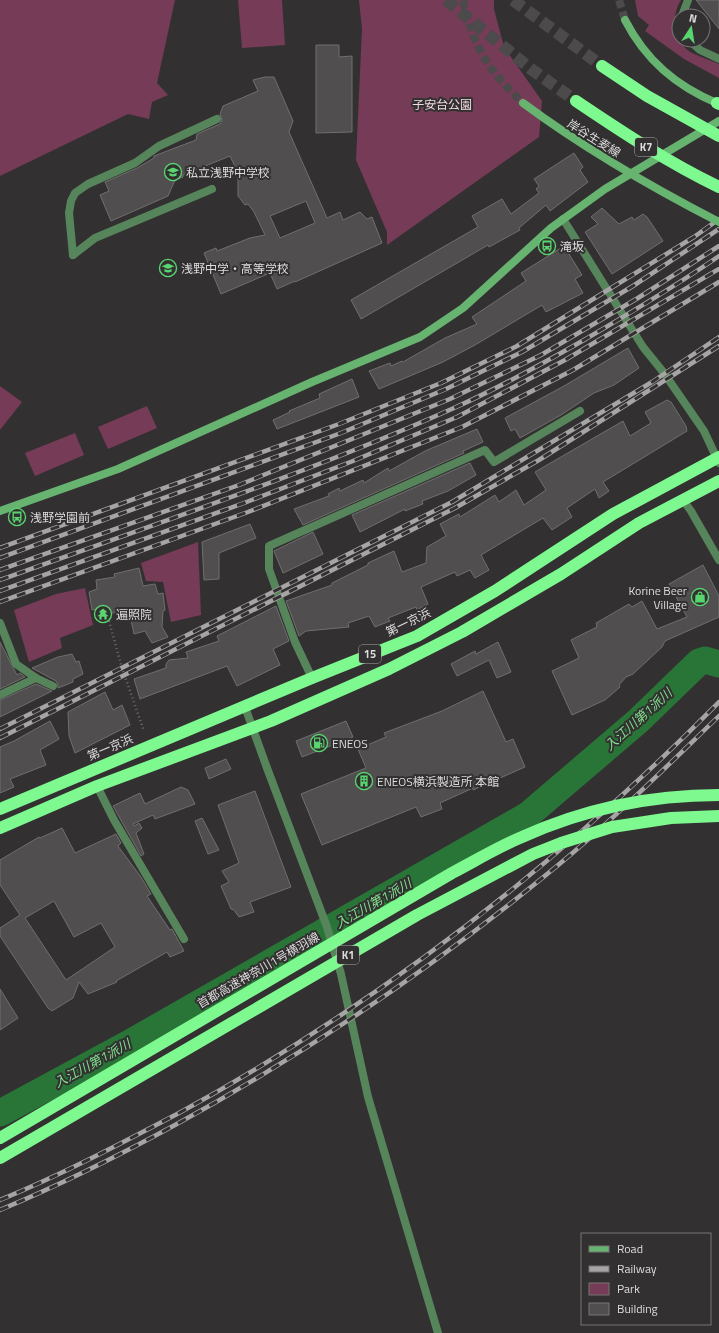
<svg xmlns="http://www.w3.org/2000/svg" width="719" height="1333" font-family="'Titillium Web','Noto Sans JP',sans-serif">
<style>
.green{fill:#763b57}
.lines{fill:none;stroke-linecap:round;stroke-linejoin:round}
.river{stroke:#297537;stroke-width:27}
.building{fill:#514e4f;stroke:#716e6f;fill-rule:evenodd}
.secondary-tunnel{stroke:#4c4a4b;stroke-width:8;stroke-dasharray:8 4;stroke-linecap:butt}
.highway-tunnel{stroke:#4c4a4b;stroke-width:12;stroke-dasharray:12 6;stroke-linecap:butt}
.path{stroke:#706d6e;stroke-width:2.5;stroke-dasharray:1 3;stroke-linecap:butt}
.lane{stroke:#56855b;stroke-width:8}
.street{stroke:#56855b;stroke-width:8}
.secondary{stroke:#67b471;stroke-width:8}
.highway{stroke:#7df990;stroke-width:12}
.rail-casing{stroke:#a6a4a4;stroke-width:4.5}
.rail{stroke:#333031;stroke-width:3;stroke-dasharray:9;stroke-linecap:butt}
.secondary-bridge{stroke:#67b471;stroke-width:8}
.highway-bridge{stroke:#7df990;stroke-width:12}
.labels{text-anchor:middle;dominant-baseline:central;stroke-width:4;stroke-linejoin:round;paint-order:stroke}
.shield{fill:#333031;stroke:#aaa8a9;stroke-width:1}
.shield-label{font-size:11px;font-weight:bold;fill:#dddcdc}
.park-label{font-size:12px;fill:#f2dae3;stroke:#333031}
.street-label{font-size:12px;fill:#dddcdc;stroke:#333031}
.poi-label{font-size:12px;fill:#dddcdc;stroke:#333031;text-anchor:start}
.water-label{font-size:13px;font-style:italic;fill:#7fe18c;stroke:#333031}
</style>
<rect width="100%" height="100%" fill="#333031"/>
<g class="green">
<polygon points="0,0 175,0 157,83 168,95 152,102 149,119 128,114 0,176"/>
<polygon points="238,0 282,0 285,45 242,48"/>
<polygon points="359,0 494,0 494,9 504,47 542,101 539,137 387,245 387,232 356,160 362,29"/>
<path d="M635 0H681C670 17 674 43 692 53 700 57 710 60 719 64V78L684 59 645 31 649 25 638 16Z"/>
<polygon points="0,386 22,402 0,430"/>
<polygon points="147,406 157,428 108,449 98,427"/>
<polygon points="75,433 84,455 35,476 25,453"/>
<polygon points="198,542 201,615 171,622 163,582 146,581 141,563"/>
<polygon points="85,588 93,625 60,638 62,648 29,662 14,610 56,594"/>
</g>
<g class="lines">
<polyline class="river" points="0,1113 128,1044 528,815 638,721 699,662 705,660 719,664"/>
</g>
<g class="building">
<polygon points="696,0 719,0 719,29"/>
<polygon points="316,45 339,45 339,57 352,56 352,132 316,133"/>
<path d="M265 77H274L293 121 289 132 327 218 340 212 343 220 360 212 367 219 372 217 382 243 295 282V281L277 289 270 273 221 294 204 253 216 248 217 251 250 238 265 235 254 212 248 204 245 205 238 196V173L230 156 183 175V177L175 180 168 196 111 221 100 195 109 191 105 182 137 168 154 158V156L196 140 197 134 220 124 222 120 220 114 223 106 258 91 253 80ZM306 201 315 223 280 238 270 216Z"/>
<polygon points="574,153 583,167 580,170 588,182 550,211 546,205 519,228 520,230 489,247 488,245 361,319 351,300 478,227 472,216 502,199 511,214 539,193 536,189 539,186 534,179"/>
<polygon points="602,208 619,224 632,217 634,220 643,214 647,217 663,241 612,274 585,232 598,224 591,217"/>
<polygon points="564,246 582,275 575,279 583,293 546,312 542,305 475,345 443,362 379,389 369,371 390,363 391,366 402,361 403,362 445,338 477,324 472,317 526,281 521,273"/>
<polygon points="628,348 639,368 614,385 594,393 561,415 520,438 515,429 511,431 505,418 564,386"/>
<polygon points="352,379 359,397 277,429 273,420 290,412 289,411 320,398 319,394"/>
<polygon points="667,400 671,402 686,426 687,431 603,482 609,491 599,498 595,489 567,508 572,517 552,530 543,518 481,555 489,570 475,578 470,570 457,576 455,572 421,587 428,604 417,610 416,607 388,618 390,621 375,627 369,616 348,623 349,627 306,631 299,636 286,601 332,585 332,583 368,565 368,563 394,551 402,572 426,563 427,547 446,536 440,524 459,514 460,517 495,495 499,502 516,490 524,505 546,490 535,472 623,421 630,436 651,423 645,412"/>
<polygon points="477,429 483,442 463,451 464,453 303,525 294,509 329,496 328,494 339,488 340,491 363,480 364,483 388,468 389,471 425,451"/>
<polygon points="470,463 476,475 448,491 422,501 423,504 405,511 405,509 360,532 352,515"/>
<polygon points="250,524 256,538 219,553 219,579 204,580 202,542"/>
<polygon points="313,532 323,554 283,573 274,551"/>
<polygon points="703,565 719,596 719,617 665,641 662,647 633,674 626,677 619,685 620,687 605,700 572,715 552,671 579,658 571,640 597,627 596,623 629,604 632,607 642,601 657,629 687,617 669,584"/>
<polygon points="139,568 143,586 155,584 158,594 163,593 165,610 163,611 162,627 168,637 152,643 145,631 134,634 129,611 104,614 103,608 92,610 89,592 97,589 96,580 115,577 114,574"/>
<polygon points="276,606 289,641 273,649 280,665 237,686 227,666 140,699 134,679 166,668 166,664 169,660 188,658 186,652 219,641 217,636"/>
<polygon points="0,642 17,675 20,673 25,677 0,689"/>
<polygon points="498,642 511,672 497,678 489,660 457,676 451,664 475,651 476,654"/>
<polygon points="72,654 76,662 79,661 83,674 73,679 73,682 58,688 58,685 56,681 32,668 58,657"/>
<polygon points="36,684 52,691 0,717 0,700"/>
<polygon points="483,691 506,742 513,739 525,767 473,790 473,788 440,803 442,809 421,817 416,807 322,845 301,794 366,768 358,749 386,737 384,733 442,711"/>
<polygon points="105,692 113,710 122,705 130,725 75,753 69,736 68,712"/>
<polygon points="50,721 59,739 40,750 46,765 10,779 14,787 0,793 0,747 14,741"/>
<polygon points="346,721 353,737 302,757 296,741"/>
<polygon points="226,759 231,769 209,779 205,768"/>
<polygon points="181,787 188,790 195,804 155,819 153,815 133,824 134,826 139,823 142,828 136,833 144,854 141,856 113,806 140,793 145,804"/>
<polygon points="255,791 291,887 250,902 254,912 239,917 234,910 231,909 221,886 229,882 222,871 239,863 218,805"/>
<polygon points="202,818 219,850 208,854 195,821"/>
<path d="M62 828 75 853 116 834 121 843 118 846 141 877 151 894 147 896 170 930 172 929 184 951 170 957 167 952 116 981 117 982 88 994 79 982 73 998 52 1011 48 1008 0 936V928L20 915 0 885V860L39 837 40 838ZM54 901 74 937 101 923 115 947 66 980 25 918Z"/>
<polygon points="0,989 18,1018 0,1030"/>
</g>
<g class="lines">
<g class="secondary-tunnel">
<path d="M463 0C474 48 488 70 523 103"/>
<polyline points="619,0 625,20"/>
</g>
<g class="highway-tunnel">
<polyline points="446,0 531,69 576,101"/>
<polyline points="513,0 602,66"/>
</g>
<polyline class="path" points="109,621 122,668 144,731"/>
<g class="lane">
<polyline points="73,255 69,213 71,201 75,193 88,184 135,163 159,146 217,119"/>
<polyline points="73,255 95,238 212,189"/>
<polyline points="683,500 691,511 719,560"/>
<polyline points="0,623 16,664 36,678 53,686"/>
<polyline points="0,695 36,678"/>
<polyline points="267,768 327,927 341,974 368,1097 438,1333"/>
</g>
<g class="street">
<polyline points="682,16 688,0"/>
<polyline points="689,40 700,50 719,59"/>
<polyline points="563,219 643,347 664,373 704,431 719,463"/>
<polyline points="312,678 295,642 269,569 269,546 485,450 494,462 580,411"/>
<polyline points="245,707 267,768"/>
<polyline points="97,786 114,820 184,939"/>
</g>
<g class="secondary">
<path d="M625 20C646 61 677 87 719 104"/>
<polyline points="0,511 118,469 312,382 420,337 463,308 551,228 605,189 719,121"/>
</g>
<g class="highway">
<polyline points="717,103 719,104"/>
<polyline points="0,809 312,678 417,636 495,591 613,514 719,457"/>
<polyline points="0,828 97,786 271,721 389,669 462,632 561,574 639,523 719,481"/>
</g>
<g class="rail-casing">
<g id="rail">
<polyline points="0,548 339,424 441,383 517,346 694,237 719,219"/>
<polyline points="0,558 341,433 446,389 522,352 633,286 719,229"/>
<polyline points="0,570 239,485 450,399 541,355 638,298 719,246"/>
<path d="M0 580C152 525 306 474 454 408 499 388 542 364 584 340 630 313 676 286 719 256"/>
<polyline points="0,591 244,503 353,461 457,417 565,360 719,269"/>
<polyline points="0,602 248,512 462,427 573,370 719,282"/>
<polyline points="0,729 452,502 652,382 719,337"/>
<polyline points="0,738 455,508 539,460 719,346"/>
<path d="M0 1200C61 1175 120 1144 179 1113 380 1003 558 865 719 702"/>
<path d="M0 1210C60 1185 118 1156 175 1125 310 1051 438 964 557 866 614 819 666 767 719 716"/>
</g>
</g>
<use href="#rail" class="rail"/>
<path class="secondary-bridge" d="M523 103C585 149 651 187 719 222"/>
<g class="highway-bridge">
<polyline points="602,66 647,96 719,136"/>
<path d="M576 101C622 132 669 163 719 187"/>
<path d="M0 1138 452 873C475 861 498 847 522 837 584 809 651 795 719 795"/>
<polyline points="0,1158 417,915 533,854 561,843 612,827 671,818 719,816"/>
</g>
</g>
<defs>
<g id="school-ring" transform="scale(0.9)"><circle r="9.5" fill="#333031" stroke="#59d56f" stroke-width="1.5"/><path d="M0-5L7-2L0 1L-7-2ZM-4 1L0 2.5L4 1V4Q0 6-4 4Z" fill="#59d56f"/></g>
<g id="bus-ring" transform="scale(0.9)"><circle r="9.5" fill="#333031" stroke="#59d56f" stroke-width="1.5"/><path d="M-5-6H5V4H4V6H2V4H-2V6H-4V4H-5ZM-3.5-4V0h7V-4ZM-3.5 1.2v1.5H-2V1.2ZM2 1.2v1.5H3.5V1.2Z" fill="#59d56f"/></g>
<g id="shop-ring" transform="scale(0.9)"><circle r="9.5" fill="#333031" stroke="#59d56f" stroke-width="1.5"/><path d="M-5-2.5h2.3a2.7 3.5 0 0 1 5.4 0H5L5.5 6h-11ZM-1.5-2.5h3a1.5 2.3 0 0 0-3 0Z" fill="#59d56f"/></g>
<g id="temple-ring" transform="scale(0.9)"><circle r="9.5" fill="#333031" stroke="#59d56f" stroke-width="1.5"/><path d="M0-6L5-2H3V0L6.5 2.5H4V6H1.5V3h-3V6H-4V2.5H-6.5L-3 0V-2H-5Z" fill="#59d56f"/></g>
<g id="fuel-ring" transform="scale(0.9)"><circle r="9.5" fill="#333031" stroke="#59d56f" stroke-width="1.5"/><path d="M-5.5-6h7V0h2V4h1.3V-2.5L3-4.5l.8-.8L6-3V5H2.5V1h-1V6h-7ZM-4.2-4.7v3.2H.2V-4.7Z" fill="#59d56f"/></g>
<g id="building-ring" transform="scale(0.9)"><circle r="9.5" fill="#333031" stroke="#59d56f" stroke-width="1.5"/><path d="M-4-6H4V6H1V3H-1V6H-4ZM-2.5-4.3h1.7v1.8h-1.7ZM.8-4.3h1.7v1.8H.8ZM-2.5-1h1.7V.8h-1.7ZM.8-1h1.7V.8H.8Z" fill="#59d56f"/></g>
</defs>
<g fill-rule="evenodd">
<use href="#school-ring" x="173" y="172"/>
<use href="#bus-ring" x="547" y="246"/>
<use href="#school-ring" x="168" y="268"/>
<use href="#bus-ring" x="17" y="517"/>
<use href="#shop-ring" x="700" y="597"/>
<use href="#temple-ring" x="103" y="614"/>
<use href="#fuel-ring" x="319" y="743"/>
<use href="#building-ring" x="364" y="781"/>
</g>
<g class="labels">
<g class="shield">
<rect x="635" y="138" width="22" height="18" rx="3"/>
<rect x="359" y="645" width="22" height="18" rx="3"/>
<rect x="337" y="946" width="22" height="18" rx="3"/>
</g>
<g class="shield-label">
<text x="646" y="147">K7</text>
<text x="370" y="654">15</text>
<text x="348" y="955">K1</text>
</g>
<g class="park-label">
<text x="442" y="104">子安台公園</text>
</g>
<g class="street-label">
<text transform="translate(594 138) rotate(32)">岸谷生麦線</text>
<text transform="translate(408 622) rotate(-26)">第一京浜</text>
<text transform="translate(110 747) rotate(-23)">第一京浜</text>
<text transform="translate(258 970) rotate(-30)">首都高速神奈川1号横羽線</text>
</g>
<g class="poi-label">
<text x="186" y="172">私立浅野中学校</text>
<text x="560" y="246">滝坂</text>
<text x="181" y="268">浅野中学・高等学校</text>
<text x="30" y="517">浅野学園前</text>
<text x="687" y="590" text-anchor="end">Korine Beer<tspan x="687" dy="14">Village</tspan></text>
<text x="116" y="614">遍照院</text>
<text x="332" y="743">ENEOS</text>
<text x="377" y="781">ENEOS横浜製造所 本館</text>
</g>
<g class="water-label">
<text transform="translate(638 719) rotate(-42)">入江川第1派川</text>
<text transform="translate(373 903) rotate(-30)">入江川第1派川</text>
<text transform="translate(92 1063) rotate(-29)">入江川第1派川</text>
</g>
</g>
<rect x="581" y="1233" width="130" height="92" fill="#333031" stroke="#777575"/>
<rect x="589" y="1246" width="20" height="6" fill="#67b471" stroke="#777575"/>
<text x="617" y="1253" font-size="12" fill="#dddcdc">Road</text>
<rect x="589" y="1266" width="20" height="6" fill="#a6a4a4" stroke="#777575"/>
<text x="617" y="1273" font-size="12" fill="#dddcdc">Railway</text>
<rect x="589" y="1283" width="20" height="12" fill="#763b57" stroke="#777575"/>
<text x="617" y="1293" font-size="12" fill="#dddcdc">Park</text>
<rect x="589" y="1303" width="20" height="12" fill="#514e4f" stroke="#777575"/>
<text x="617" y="1313" font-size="12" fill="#dddcdc">Building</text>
<g transform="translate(691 28) rotate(12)"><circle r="19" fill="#333031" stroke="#777575"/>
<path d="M0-3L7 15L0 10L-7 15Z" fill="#59d56f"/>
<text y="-6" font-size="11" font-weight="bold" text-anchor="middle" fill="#dddcdc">N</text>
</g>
</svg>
